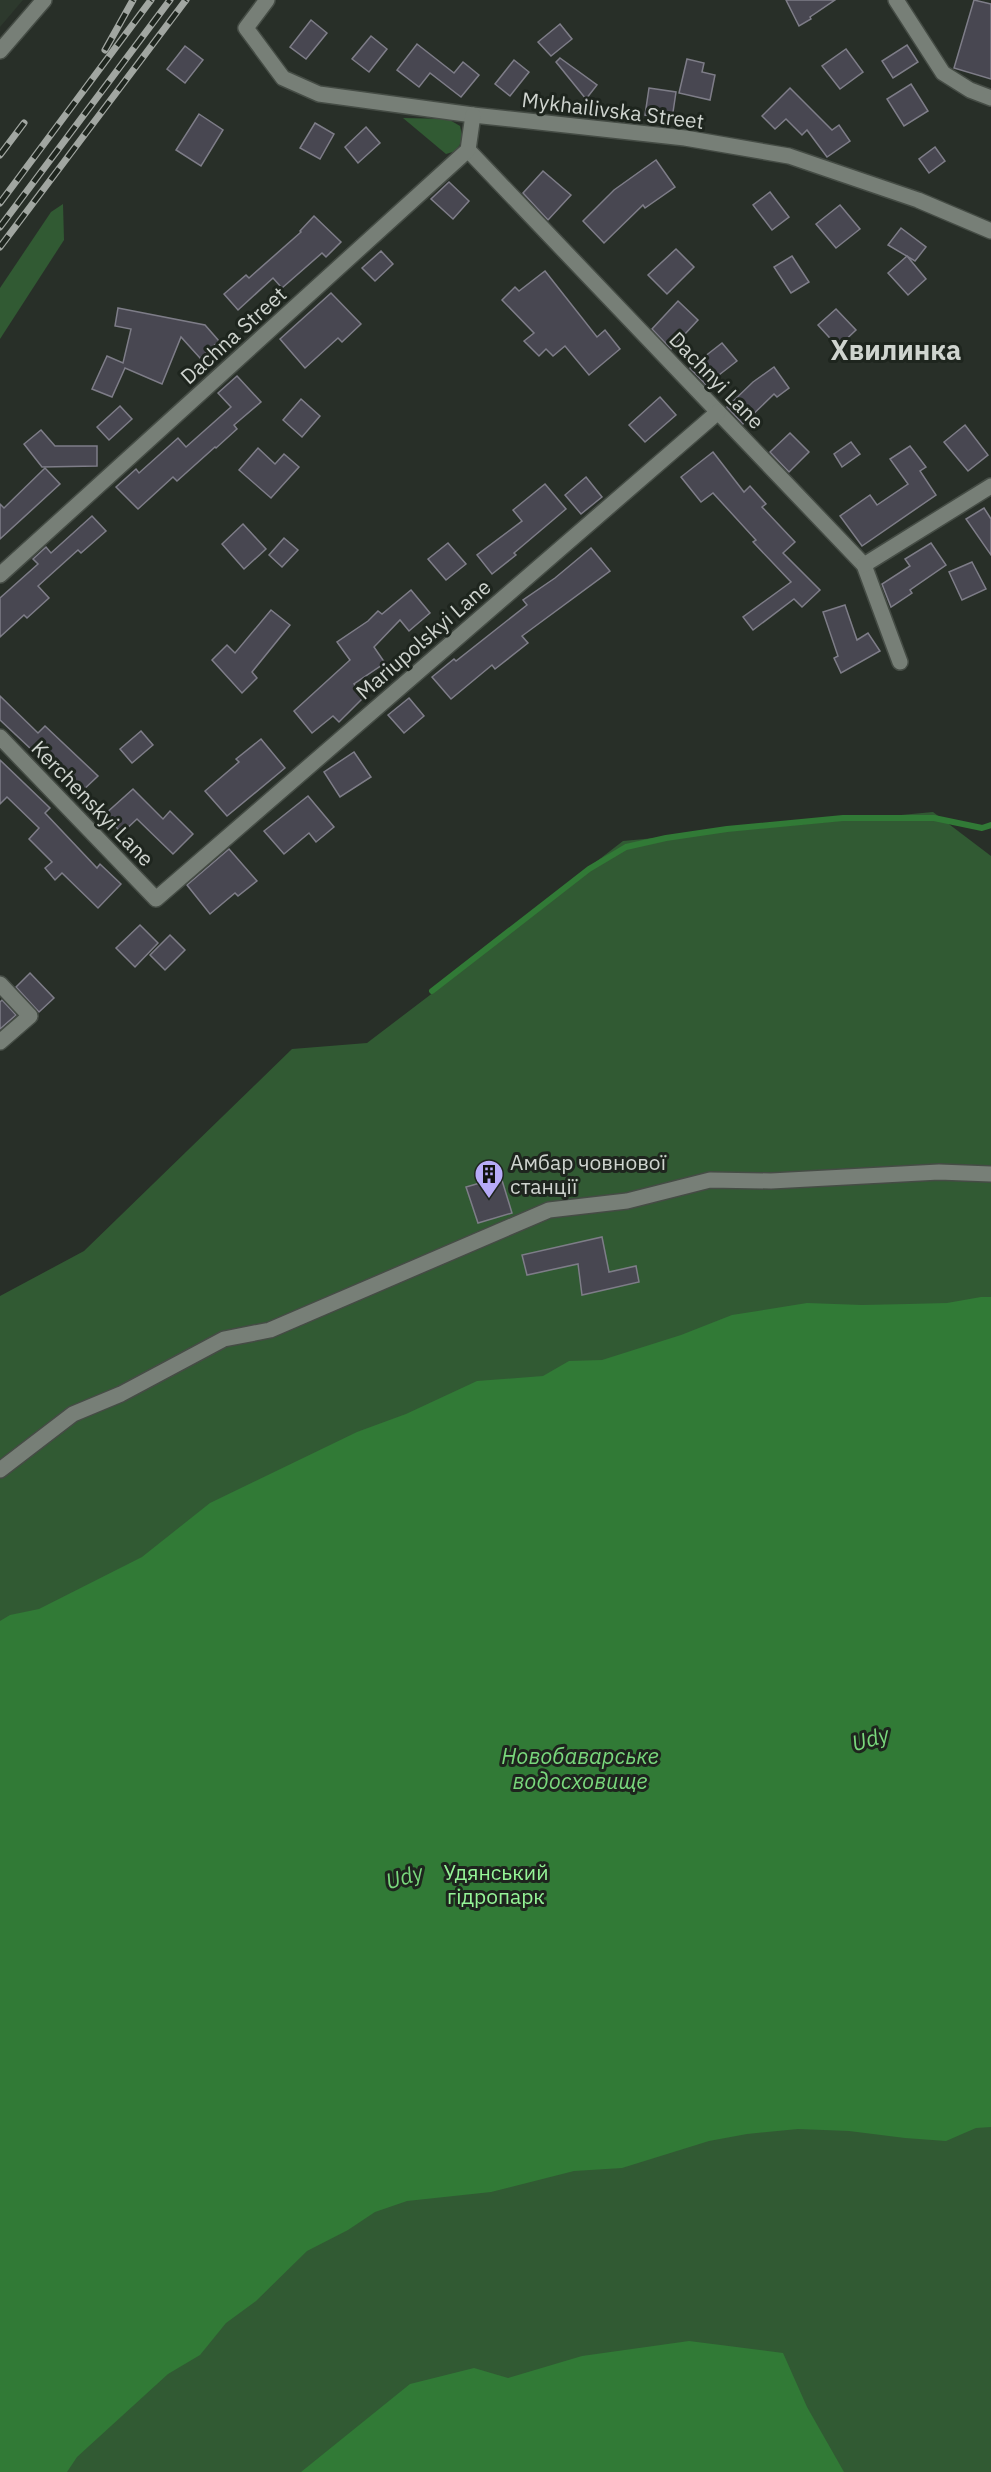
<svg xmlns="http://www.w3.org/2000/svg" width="991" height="2472" font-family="'IBM Plex Sans',sans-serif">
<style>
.built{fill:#2d392d}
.green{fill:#315a33}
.water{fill:#317a36}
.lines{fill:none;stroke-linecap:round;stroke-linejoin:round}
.stream{stroke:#317a36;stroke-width:6}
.building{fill:#484751;stroke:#7e7d88;stroke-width:1.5}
.minor-casing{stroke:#454c45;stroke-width:18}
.minor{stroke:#777f77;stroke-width:15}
.rail-casing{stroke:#a1a6a1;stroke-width:7}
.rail{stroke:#1e251e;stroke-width:4.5;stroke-dasharray:14;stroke-linecap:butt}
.labels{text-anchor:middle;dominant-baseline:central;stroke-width:6;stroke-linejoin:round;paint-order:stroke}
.street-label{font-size:21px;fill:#cfd4cf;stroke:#1e251e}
.poi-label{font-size:21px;fill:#cfd4cf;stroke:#1e251e;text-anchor:start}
.park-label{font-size:21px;fill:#96f698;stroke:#1e251e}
.water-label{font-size:22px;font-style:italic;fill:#79d87c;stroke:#1e251e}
.district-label{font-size:27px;font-weight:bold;fill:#cfd4cf;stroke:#1e251e}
</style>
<rect width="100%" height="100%" fill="#282f28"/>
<polygon class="built" points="0,0 23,0 0,27"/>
<g class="green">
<polygon points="403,118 448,119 460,126 463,139 456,151 446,154"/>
<polygon points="63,204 64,240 0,339 0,288 51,212"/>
<polygon points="933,812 991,856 991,2472 0,2472 0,1296 84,1251 292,1049 367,1043 434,992 432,989 623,841"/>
</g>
<g class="water">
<polygon points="981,1297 991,1297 991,2127 976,2128 946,2141 905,2138 849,2131 798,2129 747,2134 709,2141 622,2168 574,2171 491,2192 407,2201 375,2212 348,2230 307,2251 256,2301 226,2323 200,2355 168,2374 77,2457 67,2472 0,2472 0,1621 10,1615 39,1609 142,1557 210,1503 357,1432 406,1414 477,1381 543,1376 569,1361 602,1360 681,1335 732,1315 807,1303 862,1305 908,1304 947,1303"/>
<polygon points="689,2341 783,2353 807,2407 844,2472 301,2472 410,2384 474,2368 508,2378 582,2356"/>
</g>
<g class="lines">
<polyline class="stream" points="432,991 589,869 626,847 666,838 727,829 843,818 934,818 982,828 991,825"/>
</g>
<g class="building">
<polygon points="786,0 835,0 810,17 811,19 799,26"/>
<polygon points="974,0 991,4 991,79 954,68"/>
<polygon points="311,20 327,33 306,59 290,47"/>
<polygon points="560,24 572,39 551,56 538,42"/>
<polygon points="371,36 387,49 369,72 352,59"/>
<polygon points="417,44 454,73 463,62 479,75 461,97 430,73 419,87 397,70"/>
<polygon points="907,45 918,62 893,78 882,61"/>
<polygon points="185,46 203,60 185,83 167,69"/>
<polygon points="846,49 863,72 840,89 822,66"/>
<polygon points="560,58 597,85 586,99 556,62"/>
<polygon points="687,59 704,63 702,72 715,75 710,100 679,93"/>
<polygon points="514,60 529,72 510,96 495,84"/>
<polygon points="911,84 928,111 904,126 887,99"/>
<polygon points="649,88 676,92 672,119 645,115"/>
<polygon points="790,88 832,130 839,125 850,141 827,157 807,130 802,135 786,119 775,129 762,116"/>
<polygon points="199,114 223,130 201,166 176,150"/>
<polygon points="315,123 334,134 320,159 300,148"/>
<polygon points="366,127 380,143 358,163 345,147"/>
<polygon points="935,147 945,161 929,173 919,159"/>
<polygon points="656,160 675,187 645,208 643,205 604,243 583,221 614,190"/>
<polygon points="543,171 571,195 548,220 523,193"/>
<polygon points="449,182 469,201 453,219 431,199"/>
<polygon points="770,192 789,217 772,230 753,205"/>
<polygon points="840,205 860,229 836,248 816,224"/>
<polygon points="314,216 341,242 326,257 322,253 282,288 273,278 238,310 224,294 246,275 249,278 301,232 300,231"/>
<polygon points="901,228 926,247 915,261 888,245"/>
<polygon points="676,249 694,267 667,294 648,275"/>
<polygon points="381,251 393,264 375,281 362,268"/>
<polygon points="792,256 809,282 791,293 774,267"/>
<polygon points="907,256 926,279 908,295 888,273"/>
<polygon points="545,271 597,337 605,330 620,349 589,375 565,346 553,356 546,349 539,356 524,341 534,333 502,300 515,287 519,291"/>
<polygon points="331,293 361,324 342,342 338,338 305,368 280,339"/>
<polygon points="678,301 698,320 671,349 652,329"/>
<polygon points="118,308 205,325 219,341 200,358 181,337 162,384 125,368 112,397 92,389 107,356 123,363 131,329 115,326"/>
<polygon points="836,309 856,330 838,347 818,325"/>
<polygon points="722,343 737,361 706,385 690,368"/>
<polygon points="774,367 789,388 777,397 774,394 743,424 727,407 753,382"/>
<polygon points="237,376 261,402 234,425 237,429 216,448 215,447 177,481 173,477 138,509 116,487 136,469 139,473 178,438 186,447 231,407 218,393"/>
<polygon points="660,397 676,415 645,442 629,425"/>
<polygon points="301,399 320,416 302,437 283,420"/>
<polygon points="120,406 132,419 109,440 97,427"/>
<polygon points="965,425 988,455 968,471 944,442"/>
<polygon points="41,430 55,446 97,446 97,466 42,467 24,444"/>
<polygon points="790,433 809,452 789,472 770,452"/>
<polygon points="851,442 860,454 842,467 834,454"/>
<polygon points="910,446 926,467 920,471 936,495 862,546 840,516 870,495 877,505 908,484 890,459"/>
<polygon points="258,448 275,464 284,454 299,467 271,498 239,470"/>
<polygon points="713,452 744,492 750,486 766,504 762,507 795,542 783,553 820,590 802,607 794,599 753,630 743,617 791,582 753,542 756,540 713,493 701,502 681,477"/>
<polygon points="45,468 60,484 0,539 0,504 4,508"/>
<polygon points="586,477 602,497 581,514 565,495"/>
<polygon points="545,484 566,509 514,553 516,555 492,574 477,555 522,521 513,510"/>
<polygon points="984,508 991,519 991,555 966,519"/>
<polygon points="92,516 106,531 81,553 78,550 38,586 49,598 27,618 24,615 0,637 0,598 38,564 33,559 46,547 51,553"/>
<polygon points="243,524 266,549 244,569 222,544"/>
<polygon points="284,538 298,550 282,567 269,555"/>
<polygon points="448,543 466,564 446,580 428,559"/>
<polygon points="931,543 946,565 910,590 912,593 891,607 882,584 910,566 905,559"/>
<polygon points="591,548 610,571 522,636 528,643 495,669 492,665 451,699 432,677 454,659 456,661 527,605 523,600 555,578"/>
<polygon points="972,562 986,589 962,600 949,572"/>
<polygon points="411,590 430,613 409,631 400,620 374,647 385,663 354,684 365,696 339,722 333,716 312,733 294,711 350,660 337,642 368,621 378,611 382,614"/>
<polygon points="845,605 857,640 868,633 880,651 841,673 834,658 838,656 823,612"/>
<polygon points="271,610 290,625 252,672 257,678 242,693 212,660 227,645 235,653"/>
<polygon points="0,696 38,733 45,726 98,776 79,794 0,720"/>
<polygon points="409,698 424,716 404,733 388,715"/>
<polygon points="141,731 153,745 132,763 120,749"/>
<polygon points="261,739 285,768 227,816 205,791 239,762 236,759"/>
<polygon points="354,752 371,777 340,797 324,772"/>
<polygon points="0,760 50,808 45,813 97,868 100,864 121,884 98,908 62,873 55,880 45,868 52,862 29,839 39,828 7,797 0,804"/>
<polygon points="133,789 163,819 170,811 193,834 173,854 137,819 122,833 104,815"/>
<polygon points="308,796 334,827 316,842 309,833 284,854 264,831"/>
<polygon points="229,849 257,881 238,896 235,893 210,914 187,885"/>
<polygon points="140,925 158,943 135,967 116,948"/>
<polygon points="170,935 185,950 165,970 150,955"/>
<polygon points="30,973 54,998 39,1012 16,987"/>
<polygon points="2,1000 16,1015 0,1029 0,1002"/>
<polygon points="501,1177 512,1213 478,1223 466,1187"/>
<polygon points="602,1237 609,1272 636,1266 639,1282 582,1295 578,1264 527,1275 522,1255"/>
</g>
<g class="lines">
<g class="minor-casing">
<g id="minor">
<polyline points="267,0 246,28 283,78 319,94 473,115 685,138 789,156 918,200 991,231"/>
<polyline points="896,0 943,73 970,90 991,98"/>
<polyline points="0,51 44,0"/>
<polyline points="468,150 864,565 900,662"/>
<polyline points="864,565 991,486"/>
<polyline points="0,575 468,150 473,115"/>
<polyline points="0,737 156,899 718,412"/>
<polyline points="0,984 30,1016 0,1042"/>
<polyline points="0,1470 73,1414 121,1394 224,1339 270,1330 549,1210 627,1201 710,1180 771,1181 939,1172 991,1174"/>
</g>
</g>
<use href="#minor" class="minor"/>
<g class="rail-casing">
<g id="rail">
<polyline points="105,50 133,0"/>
<polyline points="0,155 24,123"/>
<polyline points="0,203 151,0"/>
<polyline points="0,227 170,0"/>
<polyline points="0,247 186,0"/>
</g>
</g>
<use href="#rail" class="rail"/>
</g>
<defs>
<g id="building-pin" transform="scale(1.5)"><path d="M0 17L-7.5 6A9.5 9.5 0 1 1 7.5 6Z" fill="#b7abf8" stroke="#1e251e"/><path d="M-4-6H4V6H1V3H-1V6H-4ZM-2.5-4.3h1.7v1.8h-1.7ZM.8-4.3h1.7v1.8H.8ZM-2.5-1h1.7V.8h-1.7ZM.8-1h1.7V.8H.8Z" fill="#111"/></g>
</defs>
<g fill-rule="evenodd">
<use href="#building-pin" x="489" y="1174"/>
</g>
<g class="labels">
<g class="street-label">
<text transform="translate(613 110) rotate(7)">Mykhailivska Street</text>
<text transform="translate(233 335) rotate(-42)">Dachna Street</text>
<text transform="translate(717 380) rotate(46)">Dachnyi Lane</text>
<text transform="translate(423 639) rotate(-41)">Mariupolskyi Lane</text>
<text transform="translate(93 803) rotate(46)">Kerchenskyi Lane</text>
</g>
<g class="poi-label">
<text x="510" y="1162">Амбар човнової<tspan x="510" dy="24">станції</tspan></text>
</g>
<g class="park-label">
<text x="496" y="1872">Удянський<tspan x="496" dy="24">гідропарк</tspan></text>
</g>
<g class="water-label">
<text transform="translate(870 1738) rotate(-16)">Udy</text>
<text x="580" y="1755">Новобаварське<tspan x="580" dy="25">водосховище</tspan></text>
<text transform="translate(404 1876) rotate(-16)">Udy</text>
</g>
<g class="district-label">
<text x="896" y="349">Хвилинка</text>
</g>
</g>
</svg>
